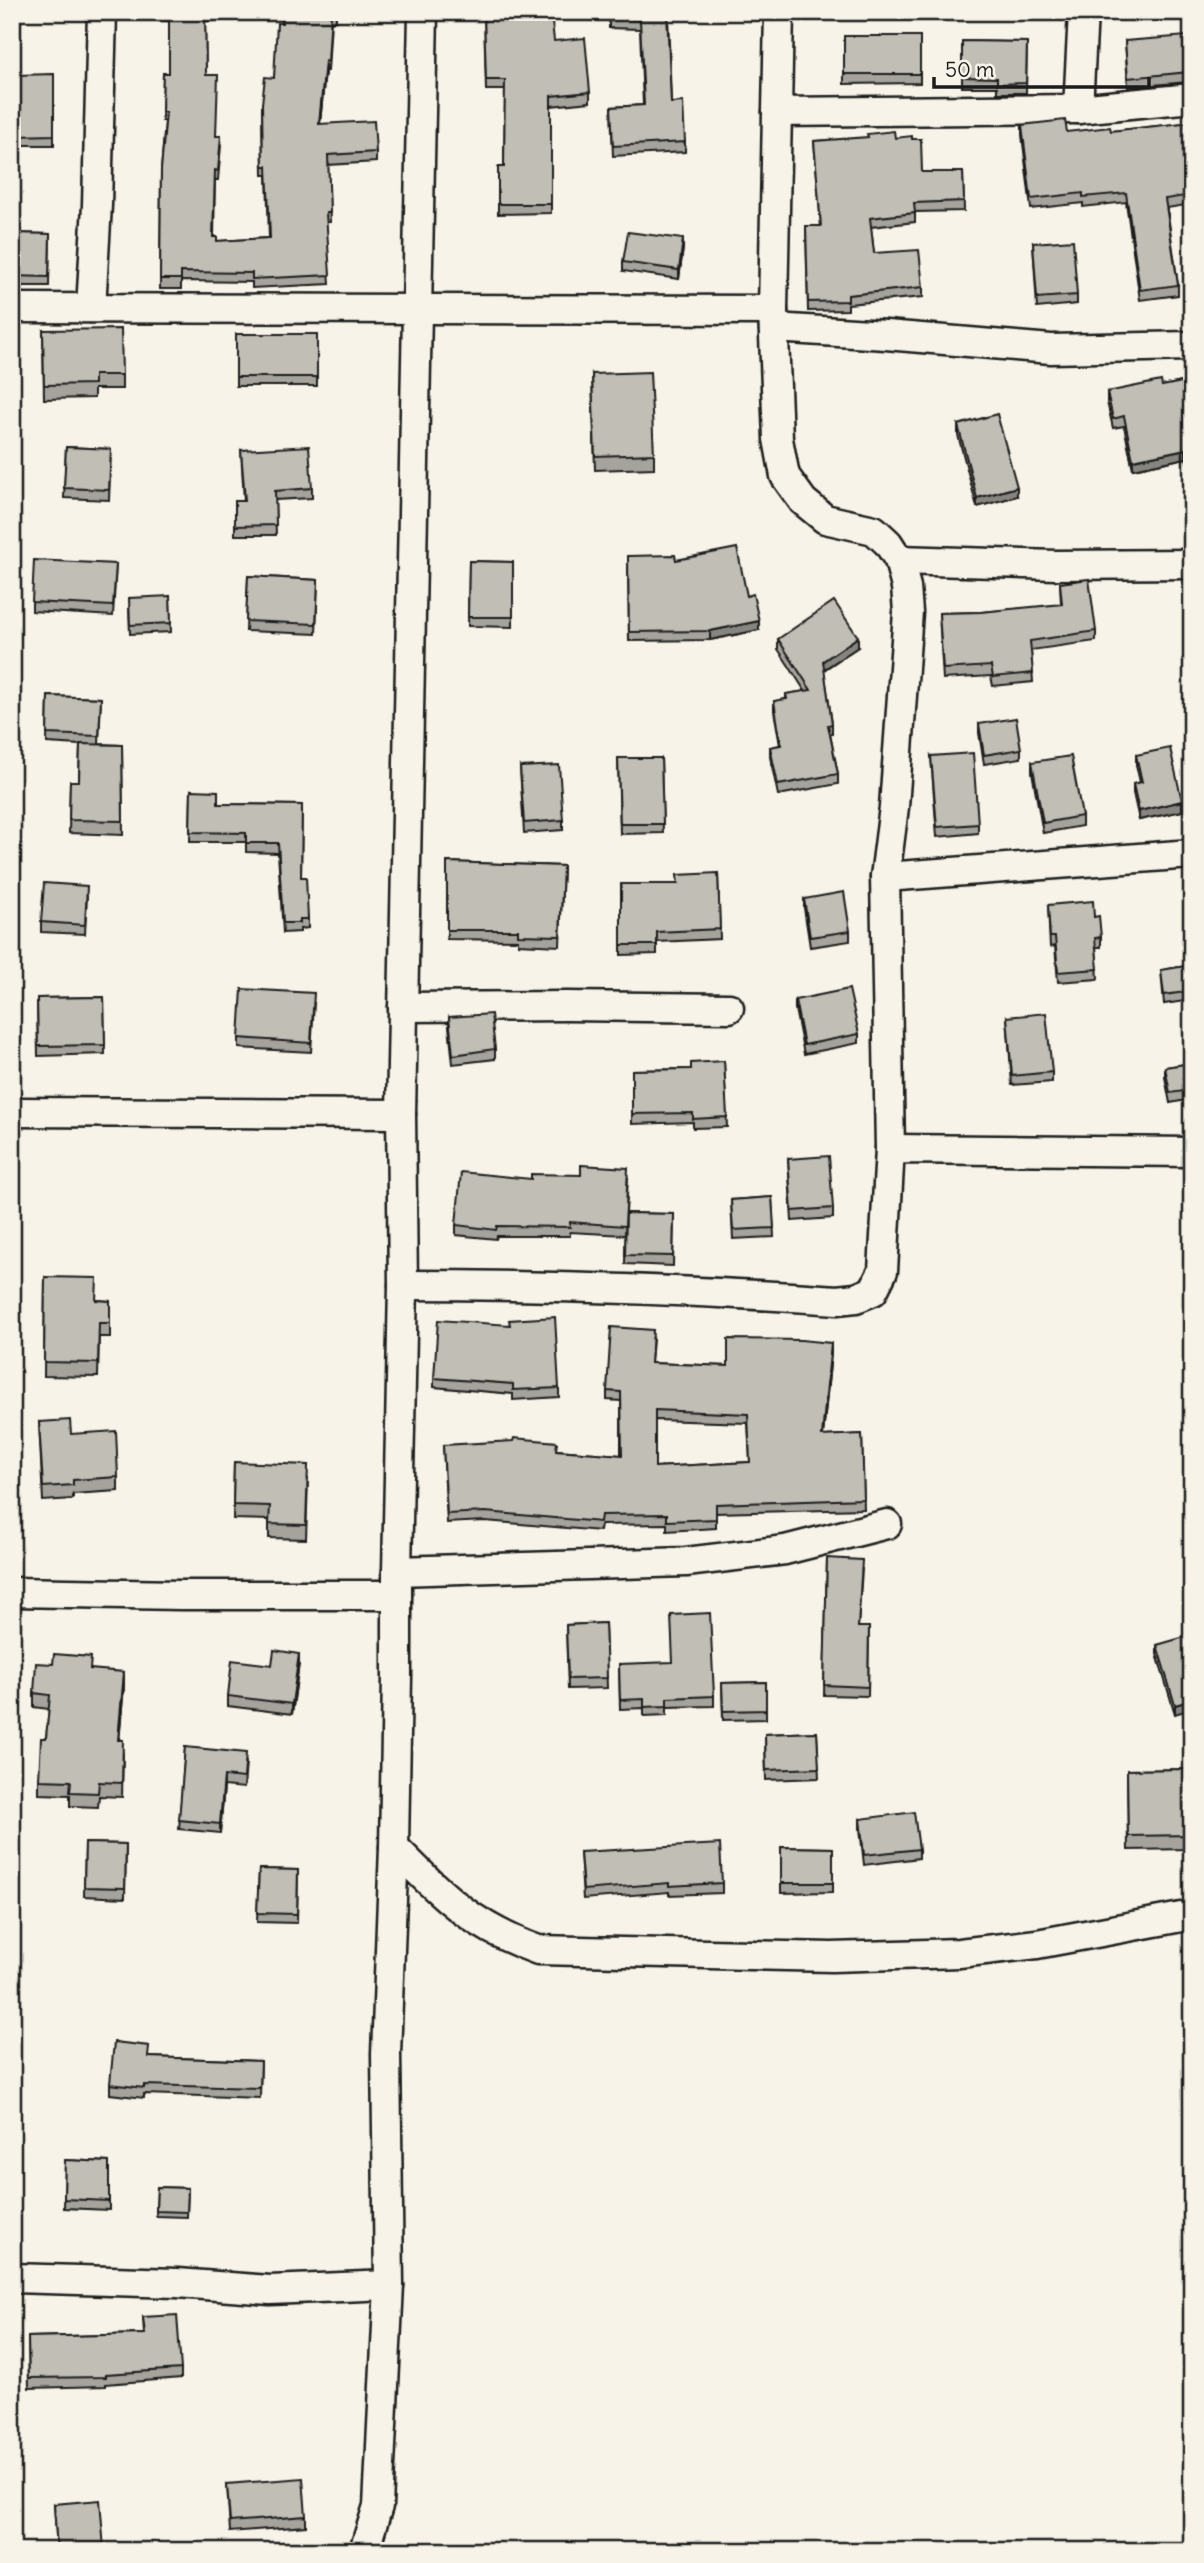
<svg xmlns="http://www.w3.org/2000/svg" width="1204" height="2563" font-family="Delius,sans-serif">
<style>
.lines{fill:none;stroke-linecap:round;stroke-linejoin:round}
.minor-casing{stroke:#1c1c1c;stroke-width:33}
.minor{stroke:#f7f3e8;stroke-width:28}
.wall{fill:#a5a39c;stroke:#1c1c1c;stroke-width:2;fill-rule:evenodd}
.shaded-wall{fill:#86857f;stroke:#1c1c1c;stroke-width:2}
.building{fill:#c0beb5;stroke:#1c1c1c;stroke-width:2;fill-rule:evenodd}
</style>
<rect width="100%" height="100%" fill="#f7f3e8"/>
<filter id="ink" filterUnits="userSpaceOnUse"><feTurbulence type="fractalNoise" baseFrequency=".0143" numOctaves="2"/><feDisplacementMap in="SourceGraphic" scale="14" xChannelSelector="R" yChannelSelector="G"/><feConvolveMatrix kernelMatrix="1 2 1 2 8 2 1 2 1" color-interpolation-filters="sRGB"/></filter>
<g filter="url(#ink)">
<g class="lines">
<g class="minor-casing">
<g id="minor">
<polyline points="1078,109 1192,98"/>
<polyline points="777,112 1078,109 1083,12"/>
<polyline points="12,308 773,310 779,12"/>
<polyline points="91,308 97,205 102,12"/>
<polyline points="773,310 778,439 785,476 803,501 825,519 874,530 888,543 899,560 906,587 908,612 894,807 885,877 890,1149"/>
<polyline points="774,328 886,335 1051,349 1192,346"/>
<polyline points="899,560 1056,565 1192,564"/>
<polyline points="885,877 1192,854"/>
<polyline points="403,1007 567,1006 729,1008"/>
<polyline points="12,1112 401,1114"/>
<path d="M403 1285C548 1285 692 1290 837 1300L856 1298 873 1291 883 1271 890 1149 1192 1152"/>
<polyline points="397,1571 686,1562 785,1550 887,1524"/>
<polyline points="12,1592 180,1595 397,1595"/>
<path d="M394 1847C443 1896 471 1926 538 1950L832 1957 959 1953 1037 1944 1192 1915"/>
<polyline points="12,2278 177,2283 270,2290 389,2285"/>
<polyline points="364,2551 378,2506 389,2285 386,2054 394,1847 397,1677 397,1571 403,1285 401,1114 423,12"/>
</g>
</g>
<use href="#minor" class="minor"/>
</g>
<g class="wall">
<polygon points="158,12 214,12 214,21 205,21 206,75 216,136 221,145 218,180 215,180 214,237 217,241 269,238 267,175 263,175 262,104 274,78 282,23 282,12 336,12 336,21 331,21 328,71 325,71 320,124 376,152 376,162 328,165 330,222 326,222 330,284 252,288 252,282 181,281 181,289 160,289 161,170 165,121 162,121 163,73 169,73 169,21 158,20"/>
<polygon points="484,12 554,41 590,92 590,102 551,106 551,213 498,214 498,167 504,167 505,90 486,90"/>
<polygon points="609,12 668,12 671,103 685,142 685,152 613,156 611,107 643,105 640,29 609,28"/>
<polygon points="844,36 920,36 920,83 844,84"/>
<polygon points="962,41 1027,42 1026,93 997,93 997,87 962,87"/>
<polygon points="1125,41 1189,72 1189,82 1128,87"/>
<polygon points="54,74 54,145 15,145 15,140 12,141 12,78"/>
<polygon points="1192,122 1192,204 1167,208 1178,285 1178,295 1140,300 1126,202 1083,207 1083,203 1031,209 1022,135 1022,125 1067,132 1111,131"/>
<polygon points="895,138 922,172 963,172 964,211 915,212 915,222 871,227 874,253 923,287 923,297 848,304 848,310 808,311 806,226 821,226 814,141"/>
<polygon points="12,233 50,234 49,286 12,286"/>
<polygon points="1033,243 1077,295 1077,304 1037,308"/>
<polygon points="683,248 679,279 623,271 623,262"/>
<polygon points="43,330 122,375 122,389 94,389 94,398 44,399"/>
<rect x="236" y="334" width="81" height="52"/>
<polygon points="592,374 654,454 654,468 595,470"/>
<polygon points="1192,380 1192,464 1188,465 1186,458 1133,469 1124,426 1113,428 1107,402 1107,392 1162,386"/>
<polygon points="958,425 1017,496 977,507 958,435"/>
<polygon points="66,447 111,449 109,500 64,498"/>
<polygon points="241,450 312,488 312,498 275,500 276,535 235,535 235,501 244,501"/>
<polygon points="628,556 676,560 759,630 710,640 629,641"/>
<polygon points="469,561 513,562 513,627 468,626"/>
<polygon points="116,564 113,616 32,611 32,602"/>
<polygon points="248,576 318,580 316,634 246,631"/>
<polygon points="1060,583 1096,631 1096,641 1031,650 1033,682 993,686 991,676 943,679 939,613 981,612 1061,605"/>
<polygon points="170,596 171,632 130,634 129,607"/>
<polygon points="778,639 858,647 824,670 832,724 832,734 830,734 838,774 838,784 778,795 770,757 770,747 780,745 774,711 774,701 786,699 786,694 805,691 778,649"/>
<polygon points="48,696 101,698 99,744 122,745 123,835 69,833 70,781 79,781 80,745 47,743"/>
<polygon points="979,724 1021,749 1021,758 984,764 979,733"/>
<polygon points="1136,755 1182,811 1139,820 1133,793 1133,784 1140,782 1136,765"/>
<polygon points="931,756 978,824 978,833 937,837"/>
<polygon points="618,758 661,758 663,833 620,834"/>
<polygon points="1032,762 1082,816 1082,826 1043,833 1032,772"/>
<polygon points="520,767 563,820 563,830 524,833"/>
<polygon points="191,790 218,804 302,805 301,877 308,919 308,928 300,929 300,932 283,933 278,853 246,852 246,842 190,842"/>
<polygon points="447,862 563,866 560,946 518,944 518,940 447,939"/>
<polygon points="718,873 720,939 657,942 657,954 621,955 621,884 677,884"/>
<polygon points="87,896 85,934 41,932 41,922"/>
<polygon points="804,899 850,931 850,941 810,947 804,908"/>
<polygon points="1048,905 1094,917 1101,937 1101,947 1096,947 1098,979 1058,982 1055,946 1050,947"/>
<polygon points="1192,965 1192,1000 1164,1004 1161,970"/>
<polygon points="104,997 105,1054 38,1056 37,998"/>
<polygon points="795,1000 859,1034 859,1043 804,1054 795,1009"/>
<polygon points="314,1003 311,1052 239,1048 239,1038"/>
<polygon points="449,1017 495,1049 495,1059 453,1064 449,1026"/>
<polygon points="1007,1017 1052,1072 1052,1082 1012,1085"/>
<polygon points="724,1061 727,1127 693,1128 693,1122 632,1124 632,1070 691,1069"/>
<polygon points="1192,1063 1192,1099 1170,1103 1165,1077 1165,1067"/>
<polygon points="788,1159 833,1208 833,1218 792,1221"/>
<polygon points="628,1178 626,1213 674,1214 673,1266 625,1264 626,1214 625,1235 570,1232 570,1236 497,1236 496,1239 456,1235 456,1225 531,1179"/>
<polygon points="772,1197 774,1237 733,1239 731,1200"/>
<polygon points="45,1277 97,1300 110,1301 110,1337 99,1337 98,1377 44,1376"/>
<polygon points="510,1325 559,1388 559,1397 513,1400 513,1394 434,1387 434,1378"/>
<path d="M653 1339 651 1363 728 1366 831 1353 823 1436 862 1434 864 1509 716 1513V1528L667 1531V1524L601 1525 600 1531 485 1521 447 1523 443 1445 557 1450 621 1455V1401L607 1400V1391ZM655 1420 748 1423 750 1462 655 1467Z"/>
<polygon points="39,1422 71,1434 118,1477 118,1491 73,1494 73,1499 43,1501"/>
<polygon points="234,1462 308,1479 306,1539 269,1538 269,1520 233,1519"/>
<polygon points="827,1558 862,1569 858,1627 869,1627 868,1696 824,1695"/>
<polygon points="605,1623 607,1688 568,1689 566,1625"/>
<polygon points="1189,1642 1175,1714 1157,1654 1157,1645"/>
<polygon points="299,1663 292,1714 228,1706 228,1696 272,1665"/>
<polygon points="619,1664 714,1696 714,1706 667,1707 667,1715 644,1716 644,1708 620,1709"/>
<polygon points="91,1669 124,1686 119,1740 123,1754 122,1797 99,1796 98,1807 70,1806 70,1795 39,1794 39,1780 46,1738 49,1709 34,1707 34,1693"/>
<polygon points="766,1682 766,1719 723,1720 722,1683"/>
<polygon points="817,1732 819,1778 766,1780 765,1734"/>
<polygon points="185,1747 246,1762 244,1788 224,1786 220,1833 179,1829"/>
<polygon points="1190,1769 1192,1849 1128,1850 1127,1770"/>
<polygon points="860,1819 919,1849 919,1858 864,1865 860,1828"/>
<polygon points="85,1843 126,1844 125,1898 84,1896"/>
<polygon points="781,1847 833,1848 833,1892 781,1893"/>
<polygon points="580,1852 722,1883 722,1893 669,1895 669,1892 583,1899"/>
<polygon points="259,1869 298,1870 297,1923 257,1922"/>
<polygon points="149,2057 261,2061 260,2098 144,2094 144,2098 110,2094 110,2084"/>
<polygon points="65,2160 109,2162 109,2210 64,2208"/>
<polygon points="157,2187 188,2188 187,2217 156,2216"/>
<polygon points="143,2317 181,2369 181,2378 106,2384 106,2386 29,2388 28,2337 144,2334"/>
<polygon points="227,2484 306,2516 306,2526 230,2532"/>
<polygon points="54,2504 104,2549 104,2551 57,2551"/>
</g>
<g class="shaded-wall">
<polygon points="325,61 325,71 319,134 319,124"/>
<polygon points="683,239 683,248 679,279 679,270"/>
<polygon points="1186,449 1186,458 1133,469 1133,460"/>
<polygon points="1017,487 1017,496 977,507 977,498"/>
<polygon points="759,621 759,630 710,640 710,631"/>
<polygon points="858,637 858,647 823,670 823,661"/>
<polygon points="1182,801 1182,811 1139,820 1139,811"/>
<polygon points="831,1343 831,1353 822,1445 822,1436"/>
<polygon points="299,1654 299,1663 292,1714 292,1704"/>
<polygon points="124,1672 124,1686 118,1754 118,1740"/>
<polygon points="1192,1700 1192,1709 1175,1714 1175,1705"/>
<polygon points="224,1776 224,1786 220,1833 220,1824"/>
</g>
<g class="building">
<polygon points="169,12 205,12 206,75 218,75 216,136 221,136 218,171 215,170 213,237 217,237 217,241 270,238 267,166 263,166 262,104 265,77 274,78 277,23 282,23 282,12 331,12 328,62 325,61 319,124 374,121 376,152 328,155 330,213 326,213 330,275 252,279 252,273 181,272 181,279 160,279 161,170 166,112 162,112 163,73 169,73"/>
<polygon points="484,12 551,12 554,41 585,38 590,92 551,96 551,204 498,204 498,167 504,167 505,80 486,80"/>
<polygon points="609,12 667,12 671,103 683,102 685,142 613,146 611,107 644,105 640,20 609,18"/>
<rect x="844" y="36" width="76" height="38"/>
<polygon points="1187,36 1189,72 1128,78 1125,41"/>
<polygon points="962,41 1027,42 1026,83 997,84 997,78 962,77"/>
<polygon points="54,74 54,135 15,136 15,131 12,131 12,78 16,77 16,75"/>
<polygon points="1065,120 1067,132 1110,127 1111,131 1192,122 1192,195 1165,199 1178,285 1140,290 1126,193 1083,197 1083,193 1031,199 1022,125"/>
<polygon points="894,131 895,138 912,136 912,139 921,139 922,172 963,172 964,201 914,203 915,213 870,218 874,253 919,250 923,287 848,295 848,301 808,302 806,226 821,226 814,141 868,137 867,134"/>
<polygon points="628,232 683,239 679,270 623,262"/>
<polygon points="12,233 50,234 49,277 12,276"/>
<polygon points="1073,240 1077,295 1037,298 1033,243"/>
<polygon points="121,329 122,375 94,375 94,384 44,385 43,330"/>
<rect x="236" y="334" width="81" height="43"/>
<polygon points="650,372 654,454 595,456 592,374"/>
<polygon points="1192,380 1192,455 1188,456 1186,449 1133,460 1124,416 1113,419 1107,392 1161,381 1162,386"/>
<polygon points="997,414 1017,487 977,498 958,425"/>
<polygon points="309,446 312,488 275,491 276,525 235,526 235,501 245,501 241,450"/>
<polygon points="66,447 111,449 109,490 64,488"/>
<polygon points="737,548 747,596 753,594 759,621 710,631 629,632 628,556 675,555 676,560"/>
<polygon points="34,560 116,564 113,606 32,602"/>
<polygon points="469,561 513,562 513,617 468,617"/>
<polygon points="248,576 318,580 316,624 246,621"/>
<polygon points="1089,579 1096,631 1030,641 1033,673 993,677 991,666 943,669 939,613 981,612 1062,604 1060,583"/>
<polygon points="170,596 171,623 130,625 129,598"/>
<polygon points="834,601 858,637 823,661 832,724 828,725 838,774 778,785 770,747 781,745 774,701 787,699 786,694 811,690 778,639"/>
<polygon points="48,696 101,698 99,736 47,734"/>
<polygon points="1016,718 1021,749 984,755 979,724"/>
<polygon points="80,744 122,745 123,821 69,820 70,781 79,781"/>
<polygon points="1170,748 1182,801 1139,811 1133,784 1142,782 1136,755"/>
<polygon points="973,753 978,824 937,827 931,756"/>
<polygon points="1071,756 1082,816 1043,823 1032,762"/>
<polygon points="618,758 661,758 663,824 620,824"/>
<polygon points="559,765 563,820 524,823 520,767"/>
<polygon points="191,790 218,791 218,804 302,805 301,877 306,877 308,919 300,919 300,923 283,923 278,843 246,843 246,833 190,832"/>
<polygon points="447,862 563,866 560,936 518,935 518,930 447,930"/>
<polygon points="718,873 720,929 657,932 657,945 621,945 621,884 678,884 677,875"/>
<polygon points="44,883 87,886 85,925 41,922"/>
<polygon points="844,892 850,931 810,937 804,899"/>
<polygon points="1093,901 1094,917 1099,916 1101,937 1095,938 1098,969 1058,972 1055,937 1050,937 1048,905"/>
<polygon points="1192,965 1192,991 1164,995 1161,970"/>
<polygon points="242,989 314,993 311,1043 239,1038"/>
<polygon points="849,989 859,1034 804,1045 795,1000"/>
<polygon points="104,997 105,1045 38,1046 37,998"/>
<polygon points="1046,1013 1052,1072 1012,1076 1007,1017"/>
<polygon points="491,1014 495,1049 453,1055 449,1017"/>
<polygon points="724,1061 727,1117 693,1119 693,1113 632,1114 632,1070 691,1069 691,1063"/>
<polygon points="1192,1063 1192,1090 1170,1093 1165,1067"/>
<polygon points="829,1156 833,1208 792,1211 788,1159"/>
<polygon points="581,1165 628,1168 625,1226 570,1222 570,1227 497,1226 496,1230 456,1225 461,1172 531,1179 531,1174 581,1175"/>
<polygon points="772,1197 774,1228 733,1230 731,1200"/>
<polygon points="626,1213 674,1214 673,1256 625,1255"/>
<polygon points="45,1277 97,1278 96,1300 110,1301 110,1323 99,1323 98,1363 44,1362"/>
<polygon points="555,1317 559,1388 513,1390 513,1384 434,1378 438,1320 510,1325 509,1320"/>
<path d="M611 1327 653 1330 651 1363 728 1366V1339L801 1340 831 1343 822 1436 862 1434 864 1499 716 1504V1519L667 1521V1514L601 1515 600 1522 485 1512 447 1514 443 1445 513 1441 514 1438 557 1442 556 1450 622 1455 621 1392 607 1391ZM655 1410 748 1414 750 1462 655 1467Z"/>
<polygon points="70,1420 71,1434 116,1431 118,1477 73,1480 73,1485 43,1487 39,1422"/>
<polygon points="234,1462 308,1465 306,1525 269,1524 270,1506 233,1505"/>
<polygon points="827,1558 862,1560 858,1627 869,1627 868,1687 824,1685"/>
<polygon points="710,1613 714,1696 667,1698 667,1706 644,1707 644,1699 620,1700 619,1664 673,1662 671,1615"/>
<polygon points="605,1623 607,1678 568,1679 566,1625"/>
<polygon points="1188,1636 1189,1642 1192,1641 1192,1700 1175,1705 1157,1645"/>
<polygon points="274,1650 299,1654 292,1704 228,1696 232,1660 272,1665"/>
<polygon points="54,1654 91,1657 90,1669 124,1672 118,1740 123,1740 122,1783 99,1782 98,1793 70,1792 71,1781 39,1780 41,1738 46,1738 50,1695 34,1693 36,1663 53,1664"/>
<polygon points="766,1682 766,1710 723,1711 722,1683"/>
<polygon points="817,1732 819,1768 766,1770 765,1734"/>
<polygon points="185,1747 246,1753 244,1778 224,1776 220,1824 179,1820"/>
<polygon points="1190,1769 1192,1835 1128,1836 1127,1770"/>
<polygon points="914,1812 919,1849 864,1855 860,1819"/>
<polygon points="85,1843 126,1844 125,1888 84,1887"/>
<polygon points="720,1844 722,1883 669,1886 669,1883 583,1890 580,1852"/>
<polygon points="781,1847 833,1848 833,1883 781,1883"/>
<polygon points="259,1869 298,1870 297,1914 257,1913"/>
<polygon points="114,2042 149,2046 148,2057 261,2061 260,2088 144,2085 144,2088 110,2084"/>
<polygon points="65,2160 109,2162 109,2201 64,2199"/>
<polygon points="157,2187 188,2188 187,2212 156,2211"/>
<polygon points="177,2315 181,2369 106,2374 106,2377 29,2378 28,2337 145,2334 143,2317"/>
<polygon points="303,2478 306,2516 230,2522 227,2484"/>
<polygon points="100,2500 104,2549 82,2551 57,2551 54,2504"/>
</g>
</g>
<rect width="1204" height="2563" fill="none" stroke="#f7f3e8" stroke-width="42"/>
<rect x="21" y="21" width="1162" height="2521" fill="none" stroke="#1c1c1c" stroke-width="2.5" filter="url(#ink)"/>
<path d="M934 77v10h215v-10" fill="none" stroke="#1c1c1c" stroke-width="3.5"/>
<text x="945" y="77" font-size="21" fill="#1c1c1c" stroke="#f7f3e8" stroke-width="5" paint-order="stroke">50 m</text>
</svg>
